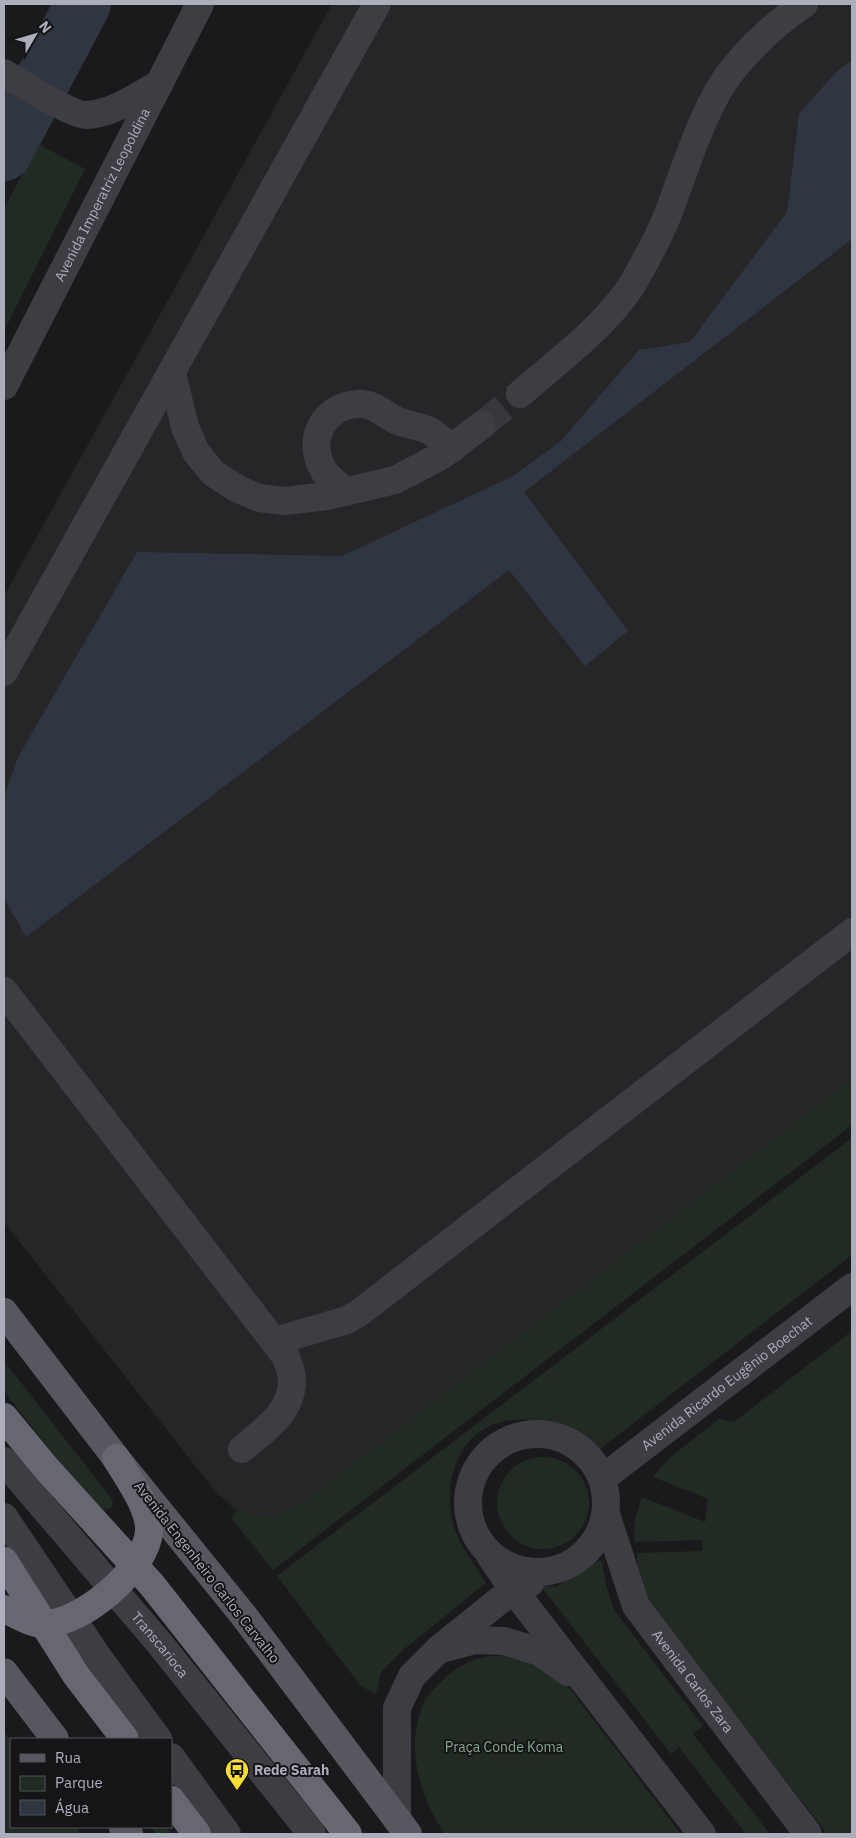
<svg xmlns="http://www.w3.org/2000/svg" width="856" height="1838" font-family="'IBM Plex Sans',sans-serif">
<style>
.built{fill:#262629}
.green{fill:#212b24}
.water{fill:#2f3541}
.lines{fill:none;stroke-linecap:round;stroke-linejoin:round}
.river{stroke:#2f3541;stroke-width:56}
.minor-tunnel{stroke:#37383c;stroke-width:28;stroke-dasharray:28 14;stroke-linecap:butt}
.minor{stroke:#3d3d43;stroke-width:28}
.major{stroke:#575760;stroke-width:28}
.highway{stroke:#676772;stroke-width:28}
.labels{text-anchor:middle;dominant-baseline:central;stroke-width:4;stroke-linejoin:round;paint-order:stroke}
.street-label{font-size:14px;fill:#acaebc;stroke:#151517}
.park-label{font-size:14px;fill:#83a78d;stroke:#151517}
.poi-label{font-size:14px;font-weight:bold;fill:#acaebc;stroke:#151517;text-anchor:start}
</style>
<rect width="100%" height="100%" fill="#1a1a1c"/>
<polygon class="built" points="332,4 852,4 852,1079 298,1506 282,1514 264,1517 237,1511 214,1490 4,1222 4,596"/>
<g class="green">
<polygon points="38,144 85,169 4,331 4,209"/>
<path d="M852 1079V1125L273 1570 231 1518 237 1511C265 1517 272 1519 298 1506Z"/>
<path d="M852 1138V1255L600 1449C587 1440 575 1431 560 1426 520 1413 477 1417 458 1459 449 1479 448 1498 452 1519 456 1542 474 1563 486 1583L403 1650 381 1672 376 1695 360 1685 277 1576Z"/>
<polygon points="852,1331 852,1834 827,1834 654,1609 639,1580 637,1553 702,1551 703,1540 634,1542 635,1518 642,1497 705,1522 708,1499 653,1477 668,1459 719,1419 734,1422"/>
<polygon points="4,1361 112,1499 113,1503 111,1508 103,1510 62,1465 4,1391"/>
<circle cx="543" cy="1503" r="46"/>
<polygon points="601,1559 607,1588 614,1610 703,1726 693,1734 770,1834 746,1834 679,1747 671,1754 540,1585 556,1587"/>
<path d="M503 1656 524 1658 560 1676 681 1834H445C419 1796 403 1742 426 1699 429 1694 434 1689 438 1685 449 1673 464 1662 480 1658 487 1656 496 1656 503 1656Z"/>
<polygon points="4,1731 11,1741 11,1827 76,1827 81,1834 4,1834"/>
<polygon points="151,1827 166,1827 172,1834 157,1834"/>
</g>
<polygon class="water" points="852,60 852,239 524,492 628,631 585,666 509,570 26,937 6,902 4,891 4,797 18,757 137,552 342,556 513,476 561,441 639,350 690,342 787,212 799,114 835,73"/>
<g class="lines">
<polyline class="river" points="4,153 83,4"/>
<polyline class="minor-tunnel" points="482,425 520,394"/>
<g class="minor">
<path d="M4 73C19 82 73 116 87 115 112 114 137 96 159 84"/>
<polyline points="172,373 185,427 196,452 213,473 236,488 259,498 285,501 327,496 395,480 441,456 482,425"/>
<path id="s1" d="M4 386 200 4"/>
<path d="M520 394C556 363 609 323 633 283 645 262 657 241 666 219 683 176 695 133 717 93 735 60 773 25 804 4"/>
<path d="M346 492C339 485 329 479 324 471 306 441 322 407 357 404 372 402 385 415 398 421 408 425 418 426 428 430 437 434 444 442 452 449"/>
<polyline points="4,672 377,4"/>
<path d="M4 991 286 1357C288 1364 292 1372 292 1379 293 1412 264 1430 242 1449"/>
<polyline points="275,1341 347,1320 359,1313 852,932"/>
<circle cx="537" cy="1503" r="69"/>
<path id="s2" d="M4 1461 160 1644 312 1834"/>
<path id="s3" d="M603 1478 852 1287"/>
<path id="s4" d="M606 1514 636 1606 808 1834"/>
<polyline points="4,1517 98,1657 158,1739"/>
<polyline points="491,1557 515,1592 702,1834"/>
<polyline points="445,1648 475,1640 504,1641 540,1652 568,1672"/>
<polyline points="171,1757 227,1834"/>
<polyline points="397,1820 397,1708 412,1676 439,1649 500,1600 530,1583"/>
</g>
<g class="major">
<polyline points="4,1312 116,1458 244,1616 408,1834"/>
<polyline points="4,1672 55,1739"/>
<polyline points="123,1827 129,1834"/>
</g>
<g class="highway">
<polyline points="4,1417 47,1469 152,1585 348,1834"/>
<polyline points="4,1561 76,1675 125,1739"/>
<path d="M4 1609C15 1614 30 1623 43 1624 81 1625 147 1569 149 1531 150 1508 128 1478 116 1458"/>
<polyline points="171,1800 197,1834"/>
</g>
</g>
<defs>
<g id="bus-pin" transform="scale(1.25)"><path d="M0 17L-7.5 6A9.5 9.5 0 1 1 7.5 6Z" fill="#f6dd38" stroke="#151517"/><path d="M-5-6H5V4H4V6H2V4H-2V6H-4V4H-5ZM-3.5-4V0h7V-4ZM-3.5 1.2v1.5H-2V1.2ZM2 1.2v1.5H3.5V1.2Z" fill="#111"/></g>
</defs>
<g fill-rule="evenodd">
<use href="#bus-pin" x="237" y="1770"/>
</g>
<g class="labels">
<g class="street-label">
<text stroke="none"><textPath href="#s1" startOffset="215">Avenida Imperatriz Leopoldina</textPath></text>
<text stroke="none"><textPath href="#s3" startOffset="156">Avenida Ricardo Eugênio Boechat</textPath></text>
<text transform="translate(207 1572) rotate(52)">Avenida Engenheiro Carlos Carvalho</text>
<text stroke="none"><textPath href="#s2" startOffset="241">Transcarioca</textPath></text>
<text stroke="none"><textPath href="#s4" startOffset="191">Avenida Carlos Zara</textPath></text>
</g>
<g class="park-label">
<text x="504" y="1747">Praça Conde Koma</text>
</g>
<g class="poi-label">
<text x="254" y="1770">Rede Sarah</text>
</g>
</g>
<rect width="856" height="1838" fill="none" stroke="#acaebc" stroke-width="10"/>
<rect x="10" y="1738" width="162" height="90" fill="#151517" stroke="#515259"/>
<rect x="20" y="1754" width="25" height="8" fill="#575760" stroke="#515259"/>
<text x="55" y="1763" font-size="15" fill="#acaebc">Rua</text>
<rect x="20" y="1776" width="25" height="15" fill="#212b24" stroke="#515259"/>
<text x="55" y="1788" font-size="15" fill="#acaebc">Parque</text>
<rect x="20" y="1800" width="25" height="15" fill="#2f3541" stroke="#515259"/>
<text x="55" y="1813" font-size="15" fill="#acaebc">Água</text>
<g transform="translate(35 35) rotate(52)" stroke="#151517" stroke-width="4" paint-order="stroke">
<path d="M0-4L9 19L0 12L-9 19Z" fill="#acaebc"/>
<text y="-8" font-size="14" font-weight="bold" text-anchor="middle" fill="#acaebc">N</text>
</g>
</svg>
